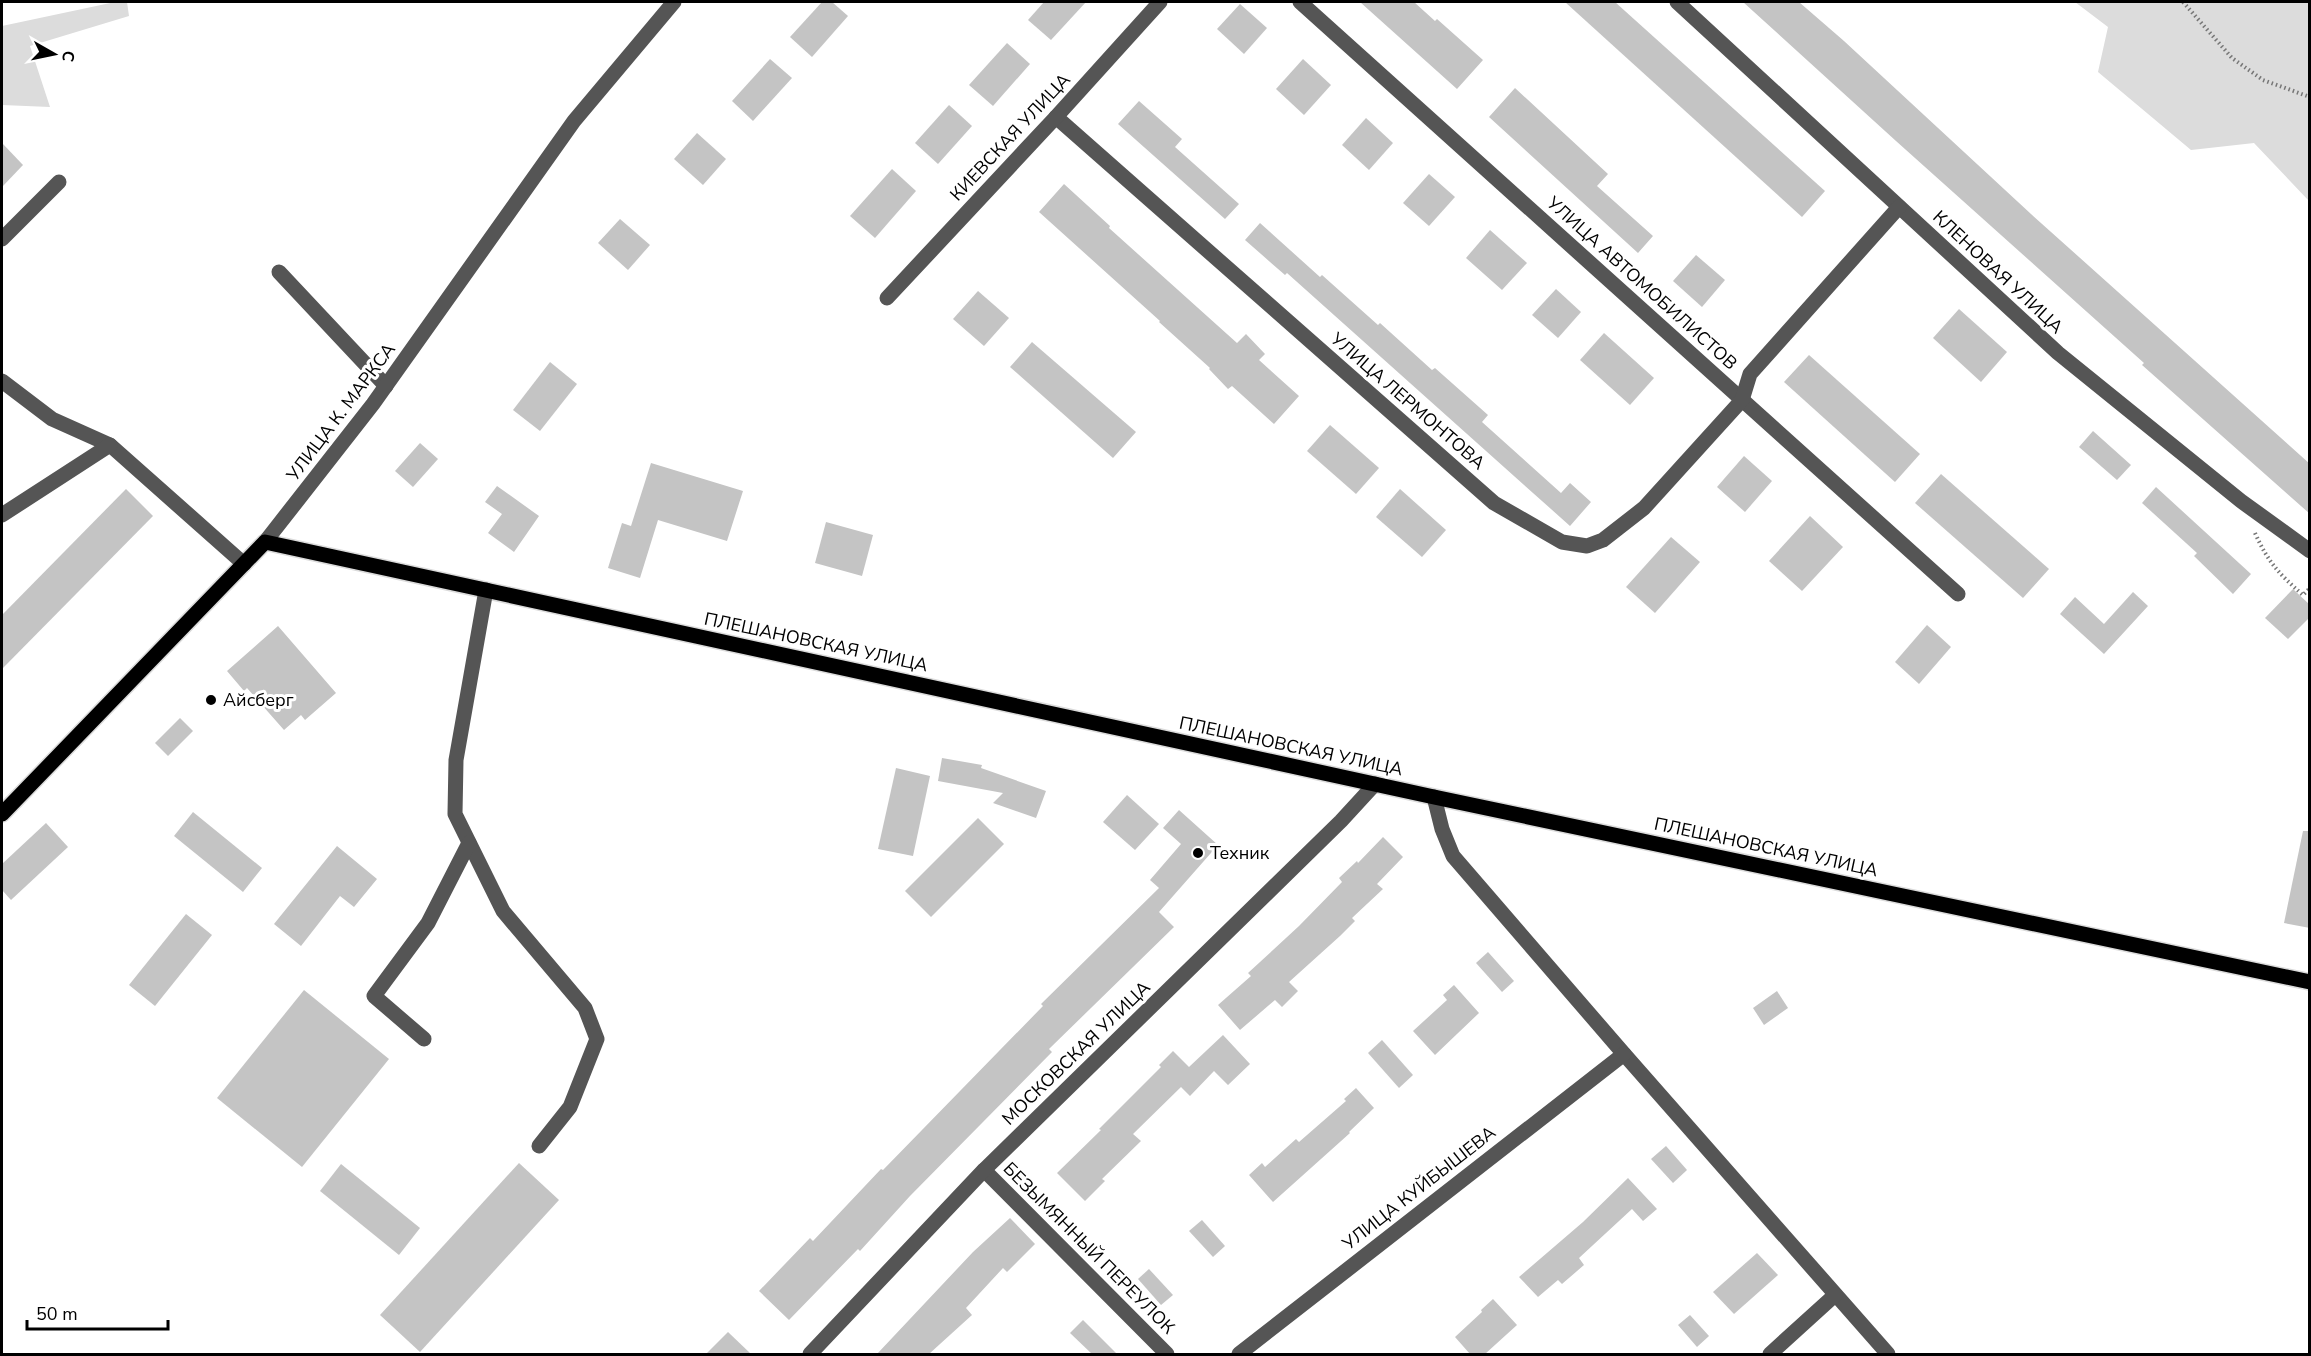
<svg xmlns="http://www.w3.org/2000/svg" width="2311" height="1356" font-family="'Nunito Sans',sans-serif">
<style>
.green{fill:#dcdcdc}
.building{fill:#c4c4c4}
.lines{fill:none;stroke-linecap:round;stroke-linejoin:round}
.major-casing{stroke:#dbdbdb;stroke-width:18}
.path{stroke:#777;stroke-width:4;stroke-dasharray:1.5 3;stroke-linecap:butt}
.minor{stroke:#555;stroke-width:15}
.major{stroke:#000;stroke-width:15}
.poi-dot{fill:#000;stroke:#fff;stroke-width:2}
.labels{text-anchor:middle;dominant-baseline:central;stroke-width:6;stroke-linejoin:round;paint-order:stroke}
.street-label{font-size:18px;fill:#000;stroke:#fff}
.poi-label{font-size:18px;fill:#000;stroke:#fff;text-anchor:start}
</style>
<rect width="100%" height="100%" fill="#fff"/>
<g class="green">
<polygon points="115,2 127,2 129,16 30,46 50,107 2,105 2,26"/>
<polygon points="2075,2 2309,2 2309,201 2254,143 2191,150 2098,72 2108,27"/>
</g>
<g class="building">
<polygon points="822,2 832,2 848,16 812,57 790,37"/>
<polygon points="1044,2 1086,2 1051,40 1028,20"/>
<polygon points="1360,2 1414,2 1435,21 1437,19 1483,60 1457,89"/>
<polygon points="1565,2 1615,2 1825,191 1802,217"/>
<polygon points="1743,2 1799,2 1844,41 2031,214 2310,464 2310,514 2142,365 2144,363 1896,141"/>
<polygon points="1240,4 1267,28 1244,54 1217,29"/>
<polygon points="1007,43 1030,64 993,106 969,85"/>
<polygon points="770,59 792,78 753,121 732,101"/>
<polygon points="1303,59 1331,85 1304,115 1276,89"/>
<polygon points="1515,88 1608,174 1597,186 1653,236 1638,253 1489,117"/>
<polygon points="1139,101 1182,139 1175,147 1239,204 1225,219 1118,124"/>
<polygon points="949,105 972,126 938,164 915,143"/>
<polygon points="1366,118 1393,143 1369,170 1342,145"/>
<polygon points="697,133 726,159 703,185 674,159"/>
<polygon points="2,143 23,165 2,187"/>
<polygon points="892,169 916,191 875,238 850,216"/>
<polygon points="1429,174 1455,197 1429,226 1403,203"/>
<polygon points="1064,184 1110,226 1109,228 1237,343 1246,334 1265,354 1259,360 1299,396 1274,424 1232,386 1228,389 1209,369 1210,368 1159,322 1160,321 1039,212"/>
<polygon points="620,219 650,245 628,270 598,243"/>
<polygon points="1260,223 1320,277 1322,275 1378,325 1380,323 1432,370 1435,368 1488,415 1482,422 1561,493 1570,483 1591,502 1570,526 1287,273 1285,275 1245,240"/>
<polygon points="1490,230 1527,263 1502,290 1466,258"/>
<polygon points="1696,255 1725,280 1702,307 1673,281"/>
<polygon points="1556,289 1581,312 1558,338 1532,315"/>
<polygon points="978,291 1009,318 984,346 953,319"/>
<polygon points="1959,309 2007,352 1981,382 1933,338"/>
<polygon points="1604,333 1654,378 1630,405 1580,360"/>
<polygon points="1032,342 1136,432 1113,458 1010,367"/>
<polygon points="1809,355 1920,454 1895,482 1784,382"/>
<polygon points="550,362 577,384 540,431 513,410"/>
<polygon points="1330,425 1379,468 1356,494 1307,451"/>
<polygon points="2093,431 2131,465 2117,480 2079,447"/>
<polygon points="420,443 438,459 413,487 395,471"/>
<polygon points="1744,456 1772,481 1745,512 1717,487"/>
<polygon points="651,463 743,491 727,541 658,520 640,578 608,568 622,523 631,526"/>
<polygon points="1941,474 2049,569 2023,598 1915,503"/>
<polygon points="497,486 539,516 514,552 488,533 502,514 485,502"/>
<polygon points="2156,487 2251,574 2233,594 2194,556 2197,553 2142,503"/>
<polygon points="126,489 153,516 2,669 2,615"/>
<polygon points="1400,489 1446,530 1422,557 1376,517"/>
<polygon points="1810,516 1843,547 1802,591 1769,561"/>
<polygon points="826,522 873,535 862,576 815,563"/>
<polygon points="1671,537 1700,562 1655,613 1626,587"/>
<polygon points="2293,589 2310,605 2310,617 2288,639 2265,618"/>
<polygon points="2133,592 2148,606 2104,654 2060,614 2075,597 2104,624"/>
<polygon points="1927,625 1951,647 1919,684 1895,662"/>
<polygon points="278,626 336,693 305,720 301,715 284,730 247,688 244,691 227,671"/>
<polygon points="180,718 193,731 168,756 155,743"/>
<polygon points="942,758 982,765 981,768 1046,791 1036,818 993,803 1003,793 938,781"/>
<polygon points="896,768 930,776 913,856 878,849"/>
<polygon points="1127,795 1159,824 1135,850 1103,822"/>
<polygon points="1179,810 1218,845 1159,912 1174,927 1049,1049 1052,1052 910,1196 860,1251 858,1249 789,1320 759,1291 810,1238 813,1241 881,1169 883,1170 1043,1006 1041,1004 1159,888 1150,880 1181,844 1163,828"/>
<polygon points="193,812 262,868 243,892 174,836"/>
<polygon points="978,818 1004,844 931,917 905,891"/>
<polygon points="46,823 68,847 11,900 2,890 2,864"/>
<polygon points="2303,831 2310,831 2310,928 2284,923"/>
<polygon points="1383,837 1403,857 1377,884 1383,889 1352,918 1355,921 1340,936 1289,982 1298,991 1282,1007 1275,1000 1240,1030 1218,1005 1251,976 1248,973 1299,926 1342,882 1339,878 1357,861 1358,863"/>
<polygon points="337,846 377,879 354,907 340,896 301,946 274,924"/>
<polygon points="186,914 212,935 155,1006 129,985"/>
<polygon points="1488,952 1514,981 1502,992 1476,963"/>
<polygon points="1454,985 1479,1013 1435,1055 1413,1031 1447,1000 1443,995"/>
<polygon points="304,990 389,1059 302,1167 217,1098"/>
<polygon points="1777,991 1788,1008 1764,1025 1753,1008"/>
<polygon points="1223,1035 1250,1064 1228,1085 1214,1071 1190,1096 1181,1087 1133,1134 1141,1141 1102,1179 1105,1181 1085,1201 1057,1173 1101,1130 1099,1129 1161,1067 1159,1065 1173,1051 1189,1067"/>
<polygon points="1382,1040 1413,1075 1399,1088 1368,1053"/>
<polygon points="1356,1088 1374,1108 1349,1132 1350,1133 1273,1202 1249,1175 1262,1163 1265,1167 1296,1139 1299,1142 1346,1101 1344,1099"/>
<polygon points="1666,1146 1687,1170 1673,1183 1651,1159"/>
<polygon points="519,1163 559,1200 420,1352 380,1315"/>
<polygon points="341,1164 420,1228 399,1255 320,1191"/>
<polygon points="1628,1178 1657,1209 1643,1221 1632,1209 1579,1258 1584,1265 1562,1284 1558,1280 1538,1297 1519,1277 1583,1222"/>
<polygon points="1010,1218 1035,1244 1007,1272 1003,1268 966,1308 972,1315 929,1354 877,1354 973,1252"/>
<polygon points="1202,1220 1225,1246 1213,1257 1189,1231"/>
<polygon points="1757,1253 1778,1275 1734,1314 1713,1292"/>
<polygon points="1149,1269 1173,1295 1161,1305 1138,1279"/>
<polygon points="1493,1299 1517,1325 1485,1354 1470,1354 1455,1337 1482,1312 1481,1310"/>
<polygon points="1690,1315 1709,1336 1697,1347 1678,1325"/>
<polygon points="1083,1320 1117,1354 1092,1354 1070,1333"/>
<polygon points="728,1332 751,1354 706,1354"/>
</g>
<g class="lines">
<g class="major-casing">
<polyline id="major" points="2,814 265,542 1434,797 2310,982"/>
</g>
<g class="path">
<polyline points="2183,2 2232,58 2263,80 2310,97"/>
<path d="M2255 533C2268 562 2279 574 2303 595L2310 588"/>
</g>
<g class="minor">
<polyline points="1300,2 1958,594"/>
<polyline points="1677,2 2058,353 2241,501 2310,551"/>
<polyline points="1056,117 1494,503 1562,542 1587,546 1603,540 1644,508 1742,400 1750,374 1899,207"/>
<polyline points="2,239 59,182"/>
<polyline points="279,272 386,386"/>
<polyline points="887,298 1056,117 1160,2"/>
<polyline points="2,381 52,419 110,445 244,564"/>
<polyline points="2,515 110,445"/>
<polyline points="265,542 373,404 574,121 674,2"/>
<polyline points="486,590 456,760 455,814 503,911 585,1008 597,1039 570,1107 539,1146"/>
<polyline points="1434,797 1442,829 1453,856 1624,1054 1888,1354"/>
<polyline points="424,1039 374,996 428,923 469,843"/>
<polyline points="984,1170 1167,1354"/>
<polyline points="810,1354 984,1170 1341,821 1375,784"/>
<polyline points="1239,1354 1624,1054"/>
<polyline points="1770,1354 1835,1295"/>
</g>
<use href="#major" class="major"/>
</g>
<g class="poi-dot">
<circle cx="211" cy="700" r="6"/>
<circle cx="1198" cy="853" r="6"/>
</g>
<g class="labels">
<g class="street-label">
<text transform="translate(1010 137) rotate(-47)">КИЕВСКАЯ УЛИЦА</text>
<text transform="translate(1998 272) rotate(43)">КЛЕНОВАЯ УЛИЦА</text>
<text transform="translate(1642 283) rotate(42)">УЛИЦА АВТОМОБИЛИСТОВ</text>
<text transform="translate(1408 401) rotate(41)">УЛИЦА ЛЕРМОНТОВА</text>
<text transform="translate(341 412) rotate(-53)">УЛИЦА К. МАРКСА</text>
<text transform="translate(816 642) rotate(12)">ПЛЕШАНОВСКАЯ УЛИЦА</text>
<text transform="translate(1291 746) rotate(12)">ПЛЕШАНОВСКАЯ УЛИЦА</text>
<text transform="translate(1766 847) rotate(12)">ПЛЕШАНОВСКАЯ УЛИЦА</text>
<text transform="translate(1076 1053) rotate(-44)">МОСКОВСКАЯ УЛИЦА</text>
<text transform="translate(1419 1188) rotate(-38)">УЛИЦА КУЙБЫШЕВА</text>
<text transform="translate(1089 1248) rotate(45)">БЕЗЫМЯННЫЙ ПЕРЕУЛОК</text>
</g>
<g class="poi-label">
<text x="223" y="700">Айсберг</text>
<text x="1210" y="853">Техник</text>
</g>
</g>
<rect width="2311" height="1356" fill="none" stroke="#000000" stroke-width="6"/>
<g transform="translate(54 54) rotate(99)" stroke="#ffffff" stroke-width="4.5" paint-order="stroke">
<path d="M0-4.5L10 22L0 15L-10 22Z" fill="#000000"/>
<text y="-9" font-size="16" font-weight="bold" text-anchor="middle" fill="#000000">С</text>
</g>
<path d="M27 1320v9h141v-9" fill="none" stroke="#000000" stroke-width="3"/>
<text x="36" y="1320" font-size="18" fill="#000000" stroke="#ffffff" stroke-width="4.5" paint-order="stroke">50 m</text>
</svg>
